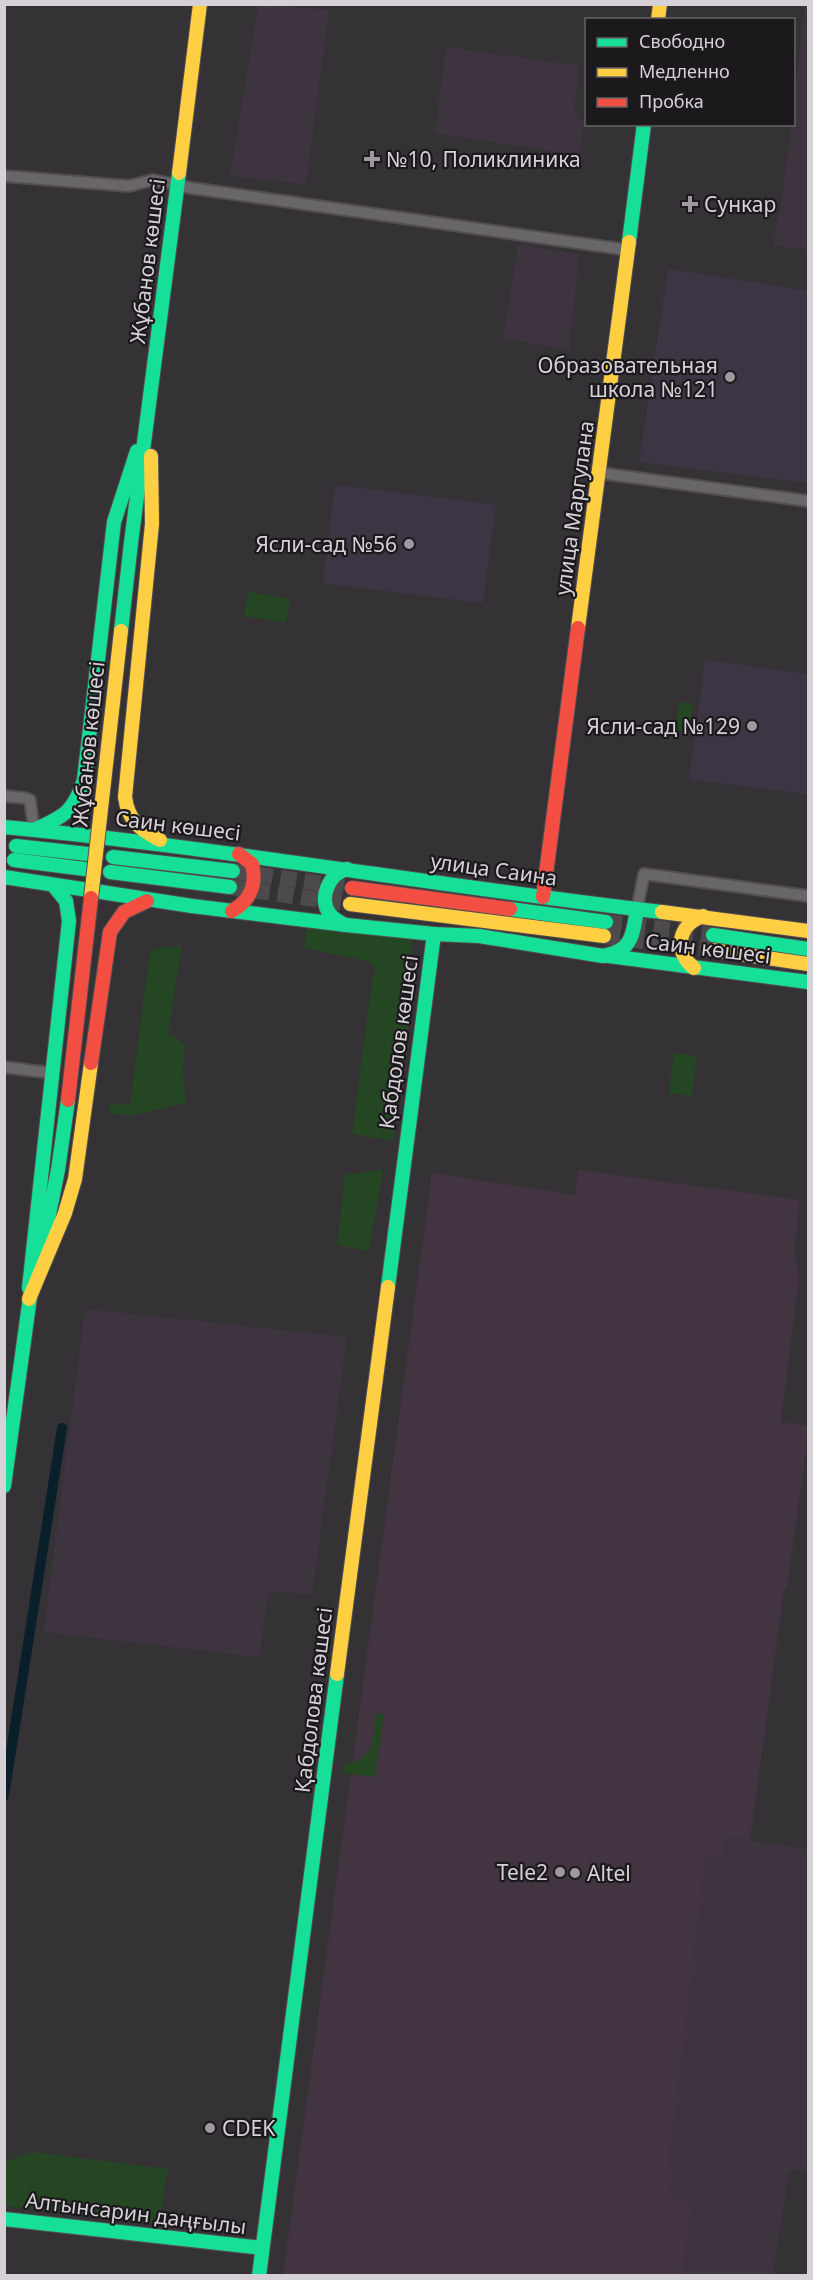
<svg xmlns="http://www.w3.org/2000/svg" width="813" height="2280" font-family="'Noto Sans',sans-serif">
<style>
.commercial{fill:#423440}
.built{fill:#3e3440}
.education{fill:#3e3544}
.green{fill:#244622}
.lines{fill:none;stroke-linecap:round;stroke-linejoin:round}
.canal{stroke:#09202a;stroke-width:10}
.primary-tunnel{stroke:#4d4a4e;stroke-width:16;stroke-dasharray:16 8;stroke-linecap:butt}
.street-casing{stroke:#524e52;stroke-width:14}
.fast-casing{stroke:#524e52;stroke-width:16}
.slow-casing{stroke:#524e52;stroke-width:16}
.jam-casing{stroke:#524e52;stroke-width:16}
.street{stroke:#69666a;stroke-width:10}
.fast{stroke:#16e098;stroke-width:14}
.slow{stroke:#ffcf43;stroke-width:14}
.jam{stroke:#f24e42;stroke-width:14}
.fast-bridge-casing{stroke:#524e52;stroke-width:16;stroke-linecap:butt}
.slow-bridge-casing{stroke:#524e52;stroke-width:16;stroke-linecap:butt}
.jam-bridge-casing{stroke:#524e52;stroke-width:16;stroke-linecap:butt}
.fast-bridge{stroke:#16e098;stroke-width:14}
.slow-bridge{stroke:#ffcf43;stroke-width:14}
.jam-bridge{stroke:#f24e42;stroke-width:14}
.poi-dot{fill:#9e999f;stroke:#1c191d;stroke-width:2}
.labels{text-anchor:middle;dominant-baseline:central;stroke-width:4.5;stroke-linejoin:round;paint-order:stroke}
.poi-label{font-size:21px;fill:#d6d1d7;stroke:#1c191d;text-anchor:start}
.street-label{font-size:21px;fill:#d6d1d7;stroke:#1c191d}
</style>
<rect width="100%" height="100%" fill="#353236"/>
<polygon class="commercial" points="578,1170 800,1200 794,1252 799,1277 781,1422 808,1426 807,1443 787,1589 784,1590 750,1840 725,1837 722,1859 706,1857 670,2160 673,2172 670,2196 692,2206 682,2275 283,2276 432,1173 575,1195"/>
<g class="built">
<polygon points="805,4 808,5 808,250 774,245 778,215 781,209 791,125 794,124 794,101"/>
<polygon points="258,5 329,10 306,184 230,176"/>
<polygon points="446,47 579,66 574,112 584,124 579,155 435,133"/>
<polygon points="518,244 579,255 569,350 503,338"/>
<polygon points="85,1309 347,1337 312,1595 269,1591 259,1657 44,1632"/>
<polygon points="725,1837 808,1849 808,2172 793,2170 789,2173 773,2275 682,2275 692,2206 670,2196 673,2172 669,2160 706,1857 722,1859"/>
</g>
<g class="education">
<polygon points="668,269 808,291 808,483 639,462"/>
<polygon points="335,485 496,505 483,603 323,583"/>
<polygon points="705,660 808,674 808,794 689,779"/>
</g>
<g class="green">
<polygon points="248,592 290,599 286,623 244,616"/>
<polygon points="679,702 693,704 688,732 675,730"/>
<polygon points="307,927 406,937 413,940 410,966 415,976 393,1141 352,1134 372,981 375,973 371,962 304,948"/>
<polygon points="182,945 168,1034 185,1044 183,1072 186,1103 130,1116 108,1113 110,1104 130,1105 150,950"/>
<polygon points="674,1053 697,1056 692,1096 669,1093"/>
<polygon points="383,1169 369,1251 337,1245 345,1175"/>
<path d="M377 1713 384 1714 375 1777 343 1773 344 1764C377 1758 371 1742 377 1713Z"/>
<polygon points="32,2152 168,2169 159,2224 5,2206 5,2162"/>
</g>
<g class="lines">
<polyline class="canal" points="4,1796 62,1428"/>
<g class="primary-tunnel">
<polyline points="233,871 352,888"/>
<polyline points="230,887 350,904"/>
<polyline points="606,922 713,935"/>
<polyline points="604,936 712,950"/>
</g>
<g class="street-casing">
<g id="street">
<polyline points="4,176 129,186 153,180 191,188 628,250"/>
<polyline points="600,473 808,501"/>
<polyline points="4,796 24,798 30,800 34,830"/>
<polyline points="637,909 644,874 808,896"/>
<polyline points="4,1067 51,1073"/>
</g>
</g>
<g class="fast-casing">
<g id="fast">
<polyline points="629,242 644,124"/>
<polyline points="131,543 179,173"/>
<path d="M4 827C224 848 443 887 662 912"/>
<path d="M36 829C65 816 74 811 84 780L114 522 137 451"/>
<polyline points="16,846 88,854"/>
<polyline points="113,857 233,871"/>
<polyline points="14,860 85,869"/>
<polyline points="110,872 230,887"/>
<path d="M4 877 192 906 346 925 434 934 479 936 603 956C632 951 633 935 637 909"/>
<polyline points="510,909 606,922"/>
<path d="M345 925C339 922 333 919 329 913 319 897 329 874 347 869"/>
<polyline points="713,935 808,949"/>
<polyline points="609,956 808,982"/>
<polyline points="42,1249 58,1170 68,1100"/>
<polyline points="388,1287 434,934"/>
<polyline points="29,1288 69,921 66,901 53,885"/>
<polyline points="4,1486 31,1290"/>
<polyline points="4,2219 262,2248"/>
<polyline points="259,2276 337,1674"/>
</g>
</g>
<g class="slow-casing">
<g id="slow">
<polyline points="658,20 660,4"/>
<polyline points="179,173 200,4"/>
<path d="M151 456 152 524 125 797C128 820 140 830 160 840"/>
<polyline points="578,628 629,242"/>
<polyline points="350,904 604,936"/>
<polyline points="662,912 808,931"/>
<polyline points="712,950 808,964"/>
<path d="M694 968C673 951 678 925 703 916"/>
<polyline points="29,1299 65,1213 75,1179 91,1063"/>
<polyline points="337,1674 388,1287"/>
</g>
</g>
<g class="jam-casing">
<g id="jam">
<polyline points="352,888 510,909"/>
<polyline points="543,897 578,628"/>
<path d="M232 911C250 901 257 884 252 864L239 854"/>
<polyline points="91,1063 110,932 124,912 147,901"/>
</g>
</g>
<use href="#street" class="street"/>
<use href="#fast" class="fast"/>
<use href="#slow" class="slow"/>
<use href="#jam" class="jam"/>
<g class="fast-bridge-casing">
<polyline id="fast-bridge" points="121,631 131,543"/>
</g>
<g class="slow-bridge-casing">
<polyline id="slow-bridge" points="91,898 121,631"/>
</g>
<g class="jam-bridge-casing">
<polyline id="jam-bridge" points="68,1100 91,898"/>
</g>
<use href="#fast-bridge" class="fast-bridge"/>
<use href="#slow-bridge" class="slow-bridge"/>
<use href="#jam-bridge" class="jam-bridge"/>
</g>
<g class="poi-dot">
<path d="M369 150h6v6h6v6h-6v6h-6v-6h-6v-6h6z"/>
<path d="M687 195h6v6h6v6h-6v6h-6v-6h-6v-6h6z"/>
<circle cx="730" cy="377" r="6"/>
<circle cx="409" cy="544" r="6"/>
<circle cx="752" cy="726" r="6"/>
<circle cx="560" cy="1872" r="6"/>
<circle cx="575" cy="1873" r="6"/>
<circle cx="210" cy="2128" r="6"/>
</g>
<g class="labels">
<g class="poi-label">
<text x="386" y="159">№10, Поликлиника</text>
<text x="704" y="204">Сункар</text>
<text x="718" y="365" text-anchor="end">Образовательная<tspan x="718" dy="24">школа №121</tspan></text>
<text x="397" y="544" text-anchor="end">Ясли-сад №56</text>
<text x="740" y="726" text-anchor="end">Ясли-сад №129</text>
<text x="548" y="1872" text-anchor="end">Tele2</text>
<text x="587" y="1873">Altel</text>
<text x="222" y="2128">CDEK</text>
</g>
<g class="street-label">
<text transform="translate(147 261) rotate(-83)">Жұбанов көшесі</text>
<text transform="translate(574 508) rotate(-82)">улица Маргулана</text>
<text transform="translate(88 744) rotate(-84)">Жұбанов көшесі</text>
<text transform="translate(178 825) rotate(7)">Саин көшесі</text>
<text transform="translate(494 869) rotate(8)">улица Саина</text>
<text transform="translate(708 948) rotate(7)">Саин көшесі</text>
<text transform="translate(398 1042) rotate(-82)">Қабдолов көшесі</text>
<text transform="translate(313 1700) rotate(-83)">Қабдолова көшесі</text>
<text transform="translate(136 2213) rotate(7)">Алтынсарин даңғылы</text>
</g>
</g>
<rect width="813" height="2280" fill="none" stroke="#d6d1d7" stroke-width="12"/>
<rect x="585" y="18" width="210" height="108" fill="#1c191d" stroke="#666367" stroke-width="1.5"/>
<rect x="597" y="38" width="30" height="9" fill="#16e098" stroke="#666367" stroke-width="1.5"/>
<text x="639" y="48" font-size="18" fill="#d6d1d7">Свободно</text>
<rect x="597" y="68" width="30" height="9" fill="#ffcf43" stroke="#666367" stroke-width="1.5"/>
<text x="639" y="78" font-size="18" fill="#d6d1d7">Медленно</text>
<rect x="597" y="98" width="30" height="9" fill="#f24e42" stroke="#666367" stroke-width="1.5"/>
<text x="639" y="108" font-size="18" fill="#d6d1d7">Пробка</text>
</svg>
